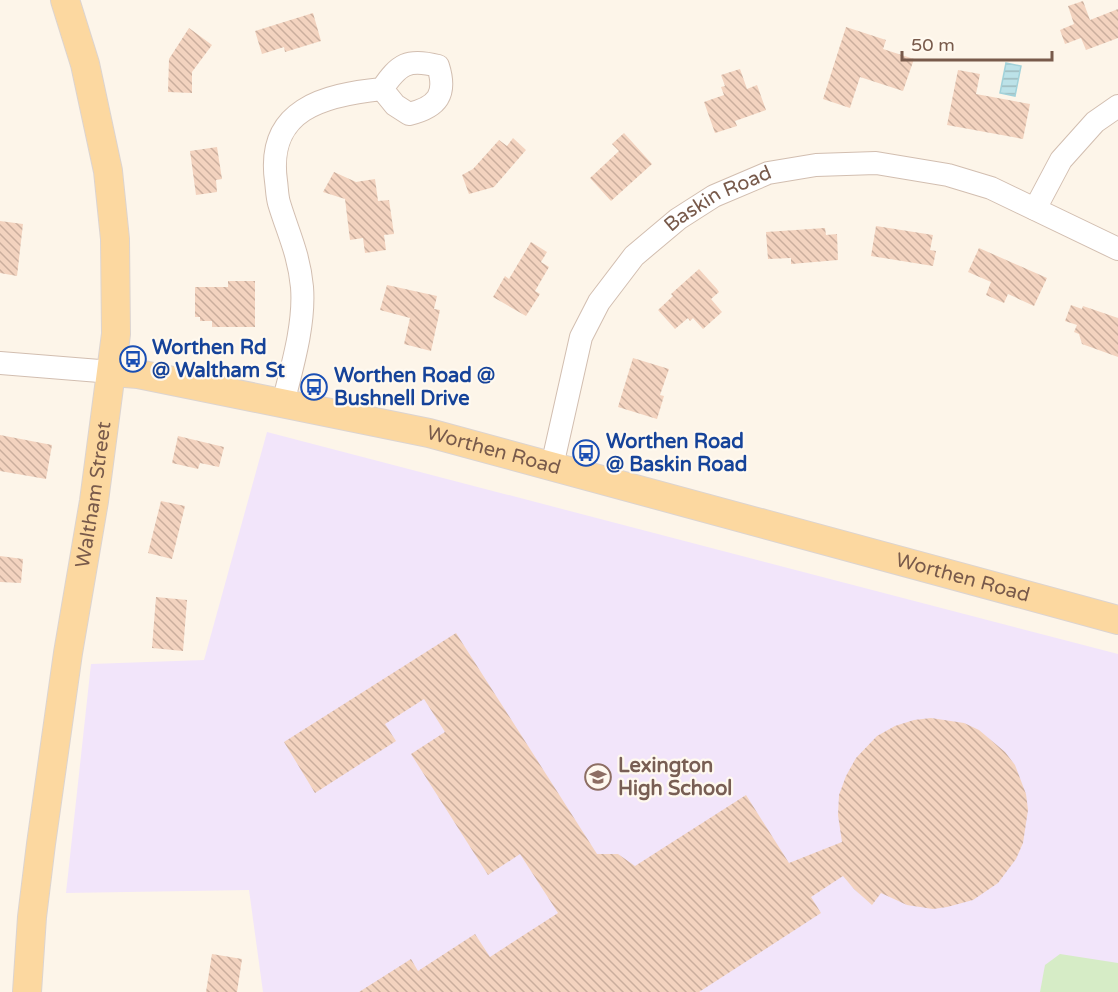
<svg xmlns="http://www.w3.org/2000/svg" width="1118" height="992" font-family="'Varela Round',sans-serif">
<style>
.education{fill:#f2e5fa}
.grass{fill:#d6ecc6}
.water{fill:url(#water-rules);stroke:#a2d2da;stroke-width:1.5}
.building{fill:url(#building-back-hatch)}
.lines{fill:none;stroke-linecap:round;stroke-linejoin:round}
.minor-casing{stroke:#d2beb0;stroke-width:24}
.major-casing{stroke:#dcd4d0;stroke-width:30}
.minor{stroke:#fff;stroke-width:22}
.major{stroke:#fcd8a0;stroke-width:28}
.labels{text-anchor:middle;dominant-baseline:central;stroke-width:4.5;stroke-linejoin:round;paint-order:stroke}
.street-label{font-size:20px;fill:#785a4b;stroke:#fff9ef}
.transit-label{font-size:20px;font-weight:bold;fill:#164399;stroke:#fff9ef;text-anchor:start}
.education-label{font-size:20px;font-weight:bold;fill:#785e54;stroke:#fff9ef;text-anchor:start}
</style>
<defs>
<pattern id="water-rules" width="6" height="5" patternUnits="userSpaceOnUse" patternTransform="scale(1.5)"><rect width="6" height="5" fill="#bce2e8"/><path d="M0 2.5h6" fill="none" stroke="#9ebabe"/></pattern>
<pattern id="building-back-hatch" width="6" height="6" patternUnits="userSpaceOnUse" patternTransform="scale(1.5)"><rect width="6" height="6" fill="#f3d3bf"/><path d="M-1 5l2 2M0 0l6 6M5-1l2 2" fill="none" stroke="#caae9d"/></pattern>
</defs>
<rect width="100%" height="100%" fill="#fdf5e9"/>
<polygon class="education" points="267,432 1118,654 1118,992 263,992 249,890 66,893 91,664 204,660"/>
<polygon class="grass" points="1060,954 1118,963 1118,992 1040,992 1045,965"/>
<polygon class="water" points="1006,63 1021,66 1015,96 1000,93"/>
<g class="building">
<polygon points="1083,1 1090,20 1118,9 1118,38 1086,50 1081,38 1065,44 1060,30 1074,24 1068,6"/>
<polygon points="313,13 321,41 285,52 284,47 262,54 255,31"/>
<polygon points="846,27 886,40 883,49 914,59 903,91 860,77 850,108 823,99"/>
<polygon points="189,28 212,45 192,72 192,93 168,92 169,59"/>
<polygon points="740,69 747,89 757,85 766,110 735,121 737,126 715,133 704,102 724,95 721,87 725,86 721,75"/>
<polygon points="958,70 980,74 976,94 1030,104 1023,139 947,125"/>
<polygon points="624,133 652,164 611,201 590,178 619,151 612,144"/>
<polygon points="513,138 526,150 494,187 469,194 462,175 473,169 499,140 507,146"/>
<polygon points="217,147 222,179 216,180 217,192 196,195 190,151"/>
<polygon points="334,172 356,182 375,179 378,201 389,200 394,234 384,235 386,250 365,253 363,238 350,240 345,199 323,192"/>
<polygon points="0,221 23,224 17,276 0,273"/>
<polygon points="876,226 933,235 930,250 936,251 933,266 871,256"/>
<polygon points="825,228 826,235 837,234 838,260 791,264 791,258 768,259 766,232"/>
<polygon points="531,242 547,252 541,262 549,267 535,291 540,294 526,316 493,297 505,276 509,279"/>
<polygon points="979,248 1047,278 1034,306 1008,294 1004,303 986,295 991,282 968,272"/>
<polygon points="699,269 717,289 719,292 711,299 722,312 703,329 693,318 690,321 688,318 675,329 658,310 673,296 671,294"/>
<polygon points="228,281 255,281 255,327 212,327 212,321 200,321 200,317 195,317 195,287 228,287"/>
<polygon points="387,285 437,296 434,309 440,310 431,351 404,344 410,318 380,310"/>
<polygon points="1071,305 1082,309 1083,306 1118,318 1118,357 1082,344 1079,334 1074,332 1077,325 1065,321"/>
<polygon points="633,358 669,369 660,395 664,396 657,419 618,407"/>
<polygon points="0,435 52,445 46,479 0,471"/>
<polygon points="178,436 224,447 219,467 200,463 198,469 172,463"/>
<polygon points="161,501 185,506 172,559 148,553"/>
<polygon points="0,556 23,559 21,583 0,582"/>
<polygon points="156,597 187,600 183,651 152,648"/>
<polygon points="456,633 597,854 618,854 635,866 746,795 789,863 842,842 838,815 839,795 846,776 856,758 877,736 895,726 914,720 931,718 964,723 979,730 1005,752 1015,765 1026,794 1028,810 1023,843 1016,859 998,883 973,900 947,907 933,909 907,905 881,893 872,905 854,889 843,876 811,897 821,913 699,992 359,992 411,959 418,971 475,934 490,957 558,913 520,854 488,875 411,754 445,732 424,699 385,724 396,741 315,793 284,742"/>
<polygon points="212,954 242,959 237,992 206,992"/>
</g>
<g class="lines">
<g class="minor-casing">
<g id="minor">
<polyline points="1035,209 1061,160 1095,122 1118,106"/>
<polyline points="0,363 112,372"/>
<path d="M283 403C292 367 305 324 302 287 299 254 288 233 279 203 277 196 277 188 276 181 266 109 324 95 382 89L395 105 409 114C438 107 447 94 438 66 408 58 399 64 382 89"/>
<path id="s1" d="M552 466 581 337 599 302 634 256 678 219 714 196 768 173 816 165 876 163 948 175 991 188 1118 249"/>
</g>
</g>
<g class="major-casing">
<g id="major">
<path id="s2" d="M112 372 138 374 429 433 1118 620"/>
<path id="s3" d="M27 992 32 917 41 844 68 653 94 501 116 334 115 239 108 171 85 64 65 0"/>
</g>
</g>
<use href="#minor" class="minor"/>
<use href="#major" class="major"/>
</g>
<defs>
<g id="bus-ring" transform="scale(1.35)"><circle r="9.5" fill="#fff9ef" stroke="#1a4fb4" stroke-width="1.5"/><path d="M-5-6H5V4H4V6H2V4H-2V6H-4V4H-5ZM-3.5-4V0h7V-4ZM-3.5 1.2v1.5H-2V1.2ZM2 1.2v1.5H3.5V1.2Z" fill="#1a4fb4"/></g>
<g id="school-ring" transform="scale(1.35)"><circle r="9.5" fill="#fff9ef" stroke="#8d6e63" stroke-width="1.5"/><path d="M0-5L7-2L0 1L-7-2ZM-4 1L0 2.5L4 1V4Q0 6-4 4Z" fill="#8d6e63"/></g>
</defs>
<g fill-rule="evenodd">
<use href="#bus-ring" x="133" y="359"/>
<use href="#bus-ring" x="314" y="387"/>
<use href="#bus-ring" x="586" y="453"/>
<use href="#school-ring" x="598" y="777"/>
</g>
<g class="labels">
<g class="street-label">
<text stroke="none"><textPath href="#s1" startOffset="332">Baskin Road</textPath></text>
<text stroke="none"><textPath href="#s2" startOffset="390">Worthen Road</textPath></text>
<text stroke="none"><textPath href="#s3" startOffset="502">Waltham Street</textPath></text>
<text stroke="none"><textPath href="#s2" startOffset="876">Worthen Road</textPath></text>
</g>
<g class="transit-label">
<text x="152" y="348">Worthen Rd<tspan x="152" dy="23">@ Waltham St</tspan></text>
<text x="334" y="376">Worthen Road @<tspan x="334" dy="23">Bushnell Drive</tspan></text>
<text x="606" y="442">Worthen Road<tspan x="606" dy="23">@ Baskin Road</tspan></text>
</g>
<g class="education-label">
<text x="618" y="766">Lexington<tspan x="618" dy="23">High School</tspan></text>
</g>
</g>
<path d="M902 51v9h150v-9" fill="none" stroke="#785a4b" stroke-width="3"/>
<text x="911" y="51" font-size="18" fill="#785a4b" stroke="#fff9ef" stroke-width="4.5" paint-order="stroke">50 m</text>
</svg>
